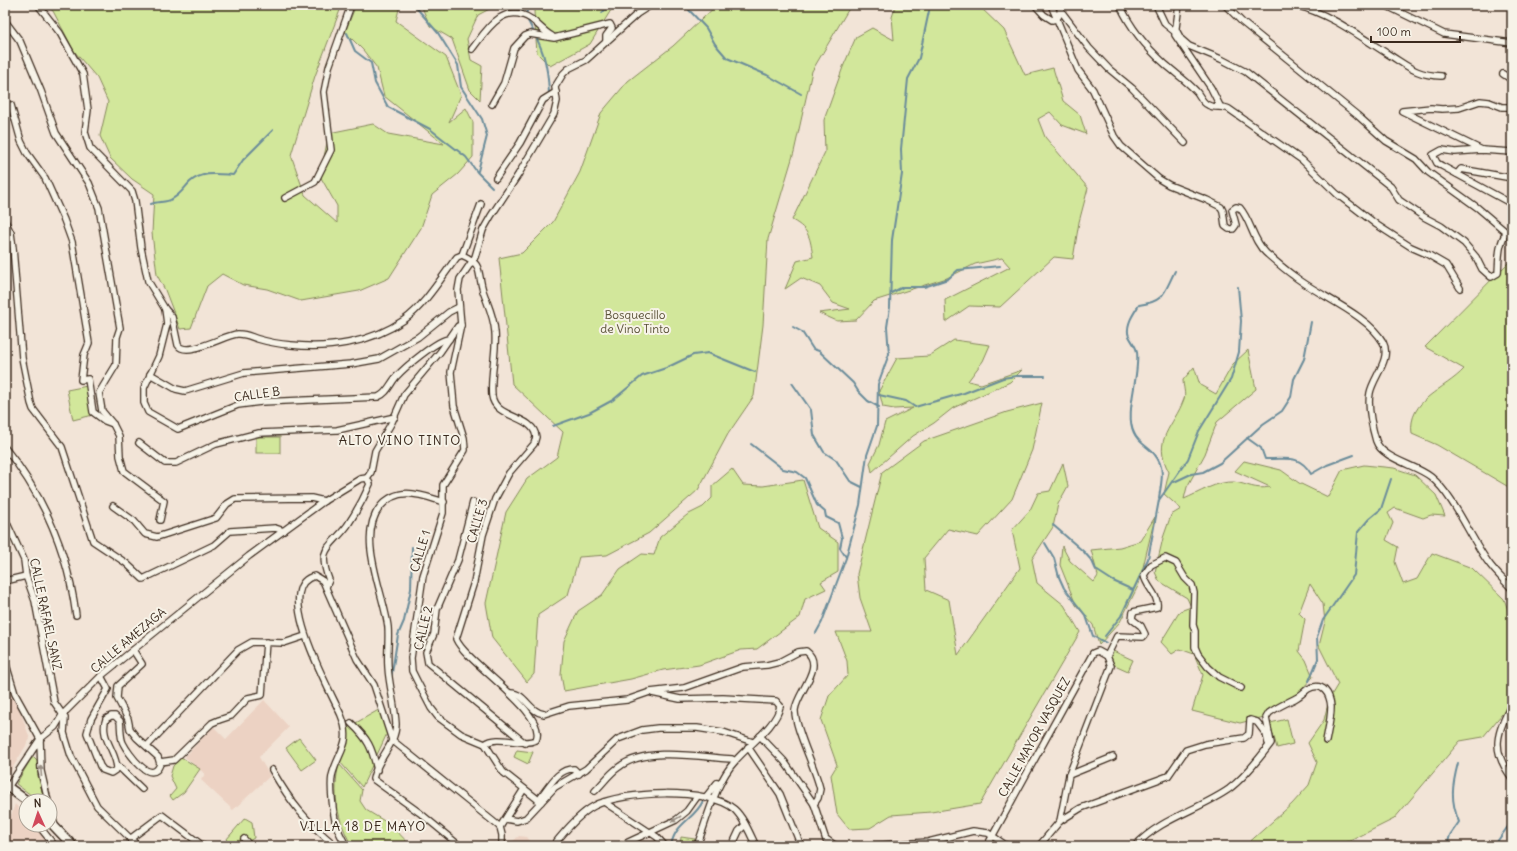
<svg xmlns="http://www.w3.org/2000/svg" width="1517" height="851" font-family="Delius,sans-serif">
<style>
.built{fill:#ecd2c3}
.green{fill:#d2e79b;stroke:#86885c}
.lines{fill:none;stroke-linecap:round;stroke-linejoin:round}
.stream{stroke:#6b8c9a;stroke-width:2}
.street-casing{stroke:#3b2a1e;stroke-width:8}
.secondary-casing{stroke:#3b2a1e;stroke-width:11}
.street{stroke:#f7f3e8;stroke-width:5.5}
.secondary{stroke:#f7f3e8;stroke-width:8}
.oneway{fill:#998e83}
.labels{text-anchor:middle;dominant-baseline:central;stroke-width:4;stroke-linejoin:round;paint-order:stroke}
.park-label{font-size:12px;fill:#595037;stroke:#f7f3e8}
.street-label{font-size:12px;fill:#3b2a1e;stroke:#f7f3e8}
.neighbourhood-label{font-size:13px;letter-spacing:1px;fill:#3b2a1e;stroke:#f7f3e8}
</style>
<rect width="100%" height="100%" fill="#f2e4d7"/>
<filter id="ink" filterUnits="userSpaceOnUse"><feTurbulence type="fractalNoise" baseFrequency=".025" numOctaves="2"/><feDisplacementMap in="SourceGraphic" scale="8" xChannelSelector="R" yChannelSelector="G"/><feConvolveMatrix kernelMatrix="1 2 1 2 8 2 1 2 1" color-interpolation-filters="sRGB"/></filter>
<g filter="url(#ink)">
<g class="built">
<polygon points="5,667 30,739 10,772 6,774"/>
<polygon points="264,700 289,727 259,757 270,776 233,810 201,780 205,774 185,757 213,726 226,739"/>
<polygon points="15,804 26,817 26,825 34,825 52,844 50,846 10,846 5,840 5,833"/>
<polygon points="519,836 527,837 530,841 531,846 513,846 513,841"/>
</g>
<g class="green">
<polygon points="45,5 342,5 315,76 291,155 305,195 337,223 337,206 320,176 329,133 373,124 388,134 444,144 384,96 377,68 363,50 345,32 356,5 400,5 396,21 446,57 461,95 449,122 466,108 473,122 473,157 458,174 432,195 421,228 389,278 359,291 301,301 267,289 243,285 222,274 207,286 191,328 180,329 165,290 157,275 152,233 154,194 132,179 110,158 100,136 108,102 97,78 74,51 53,11"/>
<polygon points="421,5 497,5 478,15 467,39 471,60 482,66 480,100 470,90 452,39 430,26"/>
<polygon points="536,5 617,5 611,10 590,44 550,66 537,53 534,12"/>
<polygon points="717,5 851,5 812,71 794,152 768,239 763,325 754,396 728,434 698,490 649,533 607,555 579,557 568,595 538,615 534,674 527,682 492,638 486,603 506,512 527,479 557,457 563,432 512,384 499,258 522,253 553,222 580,172 601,113 628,81 673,46"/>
<path d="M896 5H978L1004 30 1025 75 1053 68 1063 101 1080 115 1086 134 1062 125 1050 112 1038 119 1045 137 1088 188 1079 222 1073 259 1054 257 1000 307 969 306 946 322 945 300 1010 267 1002 258 975 264 947 278 874 301 856 320 837 321 819 313 850 309 833 303 820 286 801 278 785 289 797 261 813 257C810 238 810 230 792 220L825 152 824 120 843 67 856 37 872 28 894 40 892 17Z"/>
<path d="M1512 259V489L1437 445 1412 434C1407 399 1445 390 1464 369L1425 347Z"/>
<polygon points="954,340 990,345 983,361 968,381 981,384 1022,370 1010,382 953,408 934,423 913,436 872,472 870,463 879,445 885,422 913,408 894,409 883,407 879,391 897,358 929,356"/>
<path d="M1248 350 1256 389 1217 422 1205 454 1187 487 1184 499C1199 493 1216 481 1234 482 1248 484 1254 490 1270 487L1235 471 1244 461 1281 470 1299 483 1328 497 1342 470 1364 465 1394 468 1415 475 1436 495 1445 516 1431 515 1423 518 1395 508 1388 513 1393 523 1386 540 1398 547 1395 562 1403 584 1417 579 1432 553 1472 568 1504 599 1512 621V674L1507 708 1483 737 1460 741 1394 819 1350 841 1337 846H1245L1292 804 1309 785 1317 762 1308 743 1324 720 1329 699 1338 684 1319 646 1325 622 1323 604 1310 584 1299 613 1305 619 1299 651 1306 660 1313 677 1302 689 1272 715 1240 723 1192 711 1203 675 1194 654 1180 649 1172 654 1161 642 1180 611 1191 607 1187 598 1159 581 1155 572 1163 538 1171 515 1181 509 1164 494 1169 472C1151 439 1174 427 1184 399 1186 394 1183 386 1183 380L1194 367 1200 385 1216 394 1233 364Z"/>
<polygon points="87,386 93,415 73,420 67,390"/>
<polygon points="1042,403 1032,450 1012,499 978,536 948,529 924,558 926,590 949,600 958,655 1020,568 1012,530 1030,510 1038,493 1050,491 1063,463 1068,486 1058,504 1053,527 1032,559 1037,583 1064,605 1080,632 980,804 931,812 891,815 870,828 849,829 837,814 831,775 837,765 821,720 829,696 848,675 847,661 836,632 872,632 860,598 857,574 882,472 924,441 1007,412"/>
<rect x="256" y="437" width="24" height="16"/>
<polygon points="732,469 743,485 763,486 803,480 818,528 838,542 838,572 821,582 826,589 805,599 800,617 757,649 741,650 699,665 663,670 631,679 564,691 561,675 564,641 578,611 602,595 620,569 642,554 654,555 660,537 687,515 703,507 712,498 712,486"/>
<polygon points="1155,517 1139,584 1120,622 1099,645 1093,625 1076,605 1060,565 1062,546 1070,561 1094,582 1098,576 1091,550 1120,547 1140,541"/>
<polygon points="1111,650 1133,660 1128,671 1106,661"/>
<polygon points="382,708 390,727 362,787 340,762 348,744 347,728"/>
<polygon points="1287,719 1293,744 1277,748 1270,723"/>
<polygon points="299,738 316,760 302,770 286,748"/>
<polygon points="517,750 533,752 528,764 514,757"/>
<polygon points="34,757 37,760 38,776 45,801 39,801 16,784 31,759"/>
<polygon points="181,757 200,769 184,792 173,800 170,796 176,789 170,776 173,766"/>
<path d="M339 764 362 790 360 801 366 810 391 825 411 846H352C337 820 332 793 339 764Z"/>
<polygon points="245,818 252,822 254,838 249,841 245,837 237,846 230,846 226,840"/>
<polygon points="681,837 695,839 694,846 680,846"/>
</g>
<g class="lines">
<g class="stream">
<polyline points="414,5 438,33 458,65 461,87 482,119 487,136 478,171"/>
<polyline points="520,5 525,15"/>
<polyline points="687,5 689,10 706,28 715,44 727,58 767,75 801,94"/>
<polyline points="602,13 609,5"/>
<polyline points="526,16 528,5"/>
<path d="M527 19C542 47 548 61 549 94"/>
<polyline points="347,33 355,51 371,63 375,83 388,107 430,129 466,157 477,172 492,187"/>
<path d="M151 204C158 201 166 203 172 199 180 195 184 188 190 182 202 171 218 174 233 175L243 160 273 130"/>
<polyline points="891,293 903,287 924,287 948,279 958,270 1000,266"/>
<polyline points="793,327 802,332 813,349 819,351 853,383 858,391 868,401 879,407"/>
<polyline points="792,383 811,410 814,435 824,452 836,460 850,481 862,487"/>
<polyline points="879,395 906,401 915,407 964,393 1003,378 1016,376 1045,376"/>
<polyline points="553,426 589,413 613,400 642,376 666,368 693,355 708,353 755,372"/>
<path d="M1247 438 1261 448 1265 459C1285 460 1299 453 1311 474L1327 465 1354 455"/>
<polyline points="751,444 783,469 797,472 805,478 817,505 825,512 826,517 838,523 842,538 840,548 846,557"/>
<polyline points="1174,482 1191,474 1203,472 1220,463 1263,424 1282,411 1291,397 1294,379 1304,359 1311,322"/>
<path d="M1159 498C1161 483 1166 468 1155 455 1149 447 1138 443 1134 433 1124 413 1140 377 1137 352 1136 345 1129 339 1128 333 1127 322 1134 313 1139 305 1165 302 1164 292 1175 271"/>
<polyline points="1053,525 1084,552 1092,561 1096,570 1113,581 1133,590"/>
<polyline points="1045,543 1054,558 1059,577 1064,588 1086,616 1093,636 1106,643"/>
<polyline points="816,633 822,622 846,558 860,505 867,455 877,426 878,384 889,354 887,327 890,307 892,240 902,174 901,149 908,79 919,58 929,11"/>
<polyline points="1105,636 1121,616 1148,559 1159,500 1188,459 1199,431 1231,379 1239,352 1241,321 1238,287"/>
<polyline points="391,679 398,635 404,621 411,589 412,547"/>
<polyline points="1309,681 1318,659 1317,637 1323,620 1354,575 1358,532 1369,519 1381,509 1391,479"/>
<path d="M671 845C676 822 694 820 703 801"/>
<path d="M1447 846 1450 835 1459 822C1450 800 1452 786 1458 763"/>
<polyline points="1494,846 1509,825"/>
</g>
<g class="street-casing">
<g id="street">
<path d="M38 5 60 33 83 74 88 110 85 132 90 148 132 191 135 201 141 248 148 281 165 309 167 324 159 356 144 388V403L148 412 178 429 238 405 261 402 378 397C387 394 390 384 396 377 404 368 438 339 449 339"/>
<polyline points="879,5 880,5"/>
<path d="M1035 5 1044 15 1052 20C1060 19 1061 11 1060 5"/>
<path d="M1051 5 1078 70 1093 90 1114 136 1121 146 1159 179 1169 185 1207 200 1221 207 1223 211 1225 226 1229 229H1233L1236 225 1232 210 1236 207 1240 208C1251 221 1253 241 1266 253 1274 260 1284 269 1294 276 1319 296 1367 314 1383 342 1392 359 1373 377 1370 393 1367 408 1372 427 1376 441 1382 459 1417 465 1431 477 1454 496 1470 537 1488 562 1495 572 1504 580 1512 589"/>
<path d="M1120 5C1130 27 1147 48 1165 64 1175 73 1187 81 1196 91 1200 95 1202 103 1208 105 1215 109 1222 105 1229 109L1302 160 1337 194 1377 225 1411 247 1427 254 1446 265 1460 288"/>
<polyline points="1156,5 1165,24 1175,32"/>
<polyline points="1179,5 1175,35 1211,88 1220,106"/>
<polyline points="1225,5 1242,22 1357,115 1386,141 1416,159 1428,172 1478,208 1512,237"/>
<path d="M1295 5C1329 13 1359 36 1388 54 1409 67 1416 75 1441 76"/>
<polyline points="1385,5 1444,34 1512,43"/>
<polyline points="1061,11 1089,48 1109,69 1132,88 1185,143"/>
<polyline points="5,21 20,41 41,91 56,133 89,183 99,208 120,328 117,337 116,365 99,393 102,411 113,424 119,436 120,456 124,471 164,501 160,520"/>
<path d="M1175 28 1181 39 1189 46 1221 59 1246 72 1391 187 1399 200 1424 217 1441 226 1464 243 1476 257 1482 269 1491 277 1498 273C1499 260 1498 245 1506 233"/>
<path d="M472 49C486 31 503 1 531 19 538 24 544 32 552 36"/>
<polyline points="1503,74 1512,80"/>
<polyline points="5,90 6,92"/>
<polyline points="492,104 504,83 514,48 525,36 530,34 554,38 610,24 612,28 606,36 606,41"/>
<polyline points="11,105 21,141 27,153 45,178 64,220 72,242 89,343 84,355 81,380 88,379 93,412 105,421 113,424"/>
<polyline points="1482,150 1402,111 1431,108 1442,109 1459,108 1480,101 1489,102 1502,107 1512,107"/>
<polyline points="1512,152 1482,150 1455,152 1442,150 1433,155 1437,163 1442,166 1512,204"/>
<polyline points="1457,174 1461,169 1512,178"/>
<polyline points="496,178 520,143 543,100 556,92"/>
<polyline points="285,198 315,182 331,150 324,92 329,67 351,5"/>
<polyline points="5,221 11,233 13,248 22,358 31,403 33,409 62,447 93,541 126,563 143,579 214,545 230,531 275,528 284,531"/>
<polyline points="462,255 481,204"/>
<path d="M165 309 172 317 178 345C186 358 225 335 237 334 245 333 251 337 258 339 268 342 279 344 291 345 329 349 371 343 404 320 425 305 441 278 457 257L462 255C483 264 477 271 483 291 488 305 494 317 495 332 497 353 490 374 492 396 495 419 534 415 536 437L534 444 509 473 495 499 483 535 474 582 456 639C466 663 549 713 536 740 520 747 499 734 485 744"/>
<polyline points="150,374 176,389 185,391 244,373 351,364 379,359 418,337 449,312 459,307"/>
<polyline points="139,443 165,463 176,463 216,444 259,433 337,430 395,417"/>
<path d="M5 448C44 496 68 554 76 615"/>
<polyline points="367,478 371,472 375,451 392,422 404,395 440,352 458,326 461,325"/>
<path d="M444 502C421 495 398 485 380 507 356 537 384 593 388 627 389 640 387 653 388 667 389 686 395 704 396 724 396 745 376 760 373 779L420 813 460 846"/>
<polyline points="473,502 458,560 437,609 434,634 426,652 428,663 525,743"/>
<polyline points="113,506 134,521 145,534 157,537 216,518 227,504 235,499 311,498 324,501"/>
<polyline points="5,519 24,560 26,576 35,601 54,702 65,718 64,733 71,756 97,806 138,846"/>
<polyline points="5,581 26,576"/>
<path d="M326 587 329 580C317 548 329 549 347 526 355 514 364 498 370 484L367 478"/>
<polyline points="5,661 15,694 40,739 41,771 48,801"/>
<path d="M101 676 108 689 91 719 87 733 100 766 103 770 111 773 117 769C117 752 99 737 106 719L111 716H115L120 721C121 728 120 737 123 743 128 753 152 787 160 764L158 757 137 738 130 729 128 719 117 698 118 686 142 664 133 650"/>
<path d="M511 693C525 693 529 712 544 714L569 706 627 700 650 692 684 688 743 667 767 665 779 662 798 652 806 651C826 666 797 692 795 710 794 727 816 769 820 789L818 798 814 804"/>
<polyline points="652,693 680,699 723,698 776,701 780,706"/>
<path d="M1512 703C1497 734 1490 749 1512 778"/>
<path d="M351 723C368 739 372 747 377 770"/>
<polyline points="760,736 784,761 814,804 828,846"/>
<polyline points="147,746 238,650 252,642 284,643 305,636"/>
<polyline points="748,747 780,794 801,846"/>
<polyline points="160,762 174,760 212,723 219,720 231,716 248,698 262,695 266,642"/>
<polyline points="117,765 142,789"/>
<path d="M272 770C291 803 306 822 336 846"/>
<polyline points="1069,775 1113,757"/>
<polyline points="8,787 40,739 55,727 63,714 101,676 249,556 324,501 360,479 367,478"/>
<path d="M595 791C603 783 610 773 619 767 646 746 700 757 732 759L735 761"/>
<polyline points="705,798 717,783"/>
<path d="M538 800C548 789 557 768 574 769L579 774"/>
<polyline points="541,802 503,772 485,744 461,734 438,717 431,708 417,681 412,671 411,658 423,576 443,513 443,485 465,450 464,438 454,406 451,372 461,325 458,290 460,279 475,257 483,230 491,216 518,175 554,114 557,101 555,87 563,74 568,69 586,60 637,14 651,5"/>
<polyline points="604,802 657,837 665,846"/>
<polyline points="50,807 55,826"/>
<polyline points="506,819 517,821 526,818 555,787 586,769 618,739 642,730 658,728 697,728 723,732 753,742"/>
<path d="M1060 821 1069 775 1111 666 1107 656 1117 636 1143 637 1145 634 1141 626 1132 619 1133 612 1157 607C1159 595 1146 587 1144 575L1151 565 1165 558 1176 563 1185 578 1192 585 1194 593 1193 625 1195 631V647L1198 654 1208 667 1219 677 1241 688"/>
<polyline points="38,825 55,846"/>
<polyline points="500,827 524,789"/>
<polyline points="130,839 162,815 203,846"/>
<polyline points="244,839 250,846"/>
<polyline points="826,839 836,846"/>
<path d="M346 846C343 839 338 832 336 824 333 813 330 787 332 776 338 751 353 744 341 715 331 692 270 585 315 576L323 581 357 659 374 685 392 740 500 827 502 835V846"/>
<path d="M553 846C564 832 579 814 594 806 623 791 708 787 734 809 744 818 750 834 756 846"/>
<polyline points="620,846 676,820 687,811 697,797"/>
<path d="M697 846C708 817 715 783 736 760 749 745 777 725 780 706"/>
<polyline points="732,846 739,831 745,825"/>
<polyline points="869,846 928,842 973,831 988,833 1007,846"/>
<polyline points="987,846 1093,653 1098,651 1107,656"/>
<polyline points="1039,846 1060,821 1081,808 1168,776 1186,750 1205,744 1244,738 1249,734 1250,720 1257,722 1266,734 1268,743"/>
<path d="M1135 846C1161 818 1199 810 1229 789 1245 777 1259 759 1271 743L1266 718 1269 713C1277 707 1287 703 1296 698 1300 696 1304 692 1308 689 1323 681 1330 694 1331 707 1331 718 1328 730 1326 741"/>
</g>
</g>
<g class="secondary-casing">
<g id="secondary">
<polyline points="5,785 27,801"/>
<polyline points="50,822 73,846"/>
</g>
</g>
<use href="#street" class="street"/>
<use href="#secondary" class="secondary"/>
</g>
<defs><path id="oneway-solid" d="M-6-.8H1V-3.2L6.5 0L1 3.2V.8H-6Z"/></defs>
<g class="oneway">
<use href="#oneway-solid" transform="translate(41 771) rotate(-95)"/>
<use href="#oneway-solid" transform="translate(676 819) rotate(150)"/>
</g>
</g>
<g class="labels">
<g class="park-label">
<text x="635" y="314">Bosquecillo<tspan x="635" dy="14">de Vino Tinto</tspan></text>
</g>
<g class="street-label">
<text transform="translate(257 394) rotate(-8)">CALLE B</text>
<text transform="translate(477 521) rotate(-74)">CALLE 3</text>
<text transform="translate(420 551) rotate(-73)">CALLE 1</text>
<text transform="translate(46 614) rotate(78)">CALLE RAFAEL SANZ</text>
<text transform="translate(423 628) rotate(-77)">CALLE 2</text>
<text transform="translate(128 640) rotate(-40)">CALLE AMEZAGA</text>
<text transform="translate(1034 737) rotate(-61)">CALLE MAYOR VASQUEZ</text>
</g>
<g class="neighbourhood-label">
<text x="400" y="440">ALTO VINO TINTO</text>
<text x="363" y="826">VILLA 18 DE MAYO</text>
</g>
</g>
<rect width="1517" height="851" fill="none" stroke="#f7f3e8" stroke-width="20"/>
<rect x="10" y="10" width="1497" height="831" fill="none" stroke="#3b2a1e" stroke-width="1.5" filter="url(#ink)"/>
<g transform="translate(38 813) rotate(357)"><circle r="19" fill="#f7f3e8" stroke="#aca397"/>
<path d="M0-3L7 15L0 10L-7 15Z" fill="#d1495b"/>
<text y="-6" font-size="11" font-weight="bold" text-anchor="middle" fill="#3b2a1e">N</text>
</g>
<path d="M1371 36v6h89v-6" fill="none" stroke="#3b2a1e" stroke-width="2"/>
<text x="1377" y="36" font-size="12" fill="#3b2a1e" stroke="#f7f3e8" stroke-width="3" paint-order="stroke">100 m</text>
</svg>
